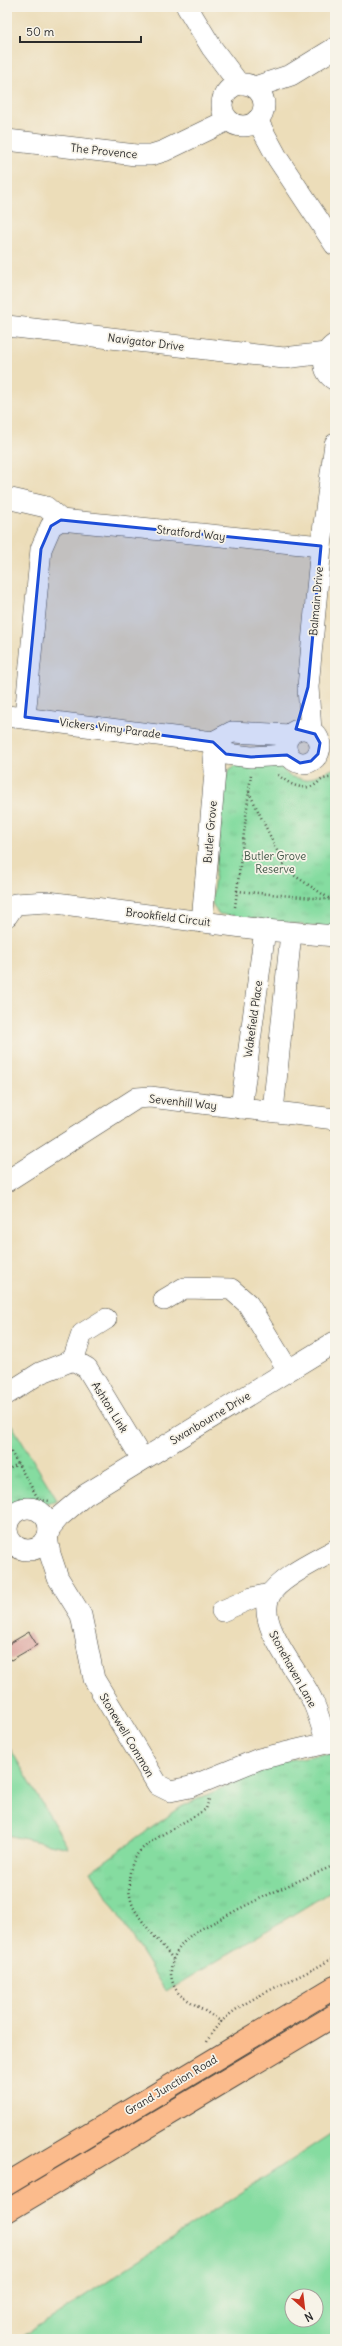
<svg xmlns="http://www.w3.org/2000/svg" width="342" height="2346" font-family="Delius,sans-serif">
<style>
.grass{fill:#85dca0;stroke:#588466;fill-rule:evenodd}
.park{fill:url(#park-tufts);stroke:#588466}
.building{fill:#dea8a2}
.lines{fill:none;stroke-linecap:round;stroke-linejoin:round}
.minor-casing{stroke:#484640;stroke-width:22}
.highway-casing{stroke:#484640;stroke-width:24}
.path{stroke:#484640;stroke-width:2.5;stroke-dasharray:1 3;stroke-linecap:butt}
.minor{stroke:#fff;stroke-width:21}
.highway{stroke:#fbbb8c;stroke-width:22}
.marked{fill:#1d4ed8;fill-opacity:0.2;stroke:#1d4ed8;stroke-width:3;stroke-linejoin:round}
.labels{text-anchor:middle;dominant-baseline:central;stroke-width:3.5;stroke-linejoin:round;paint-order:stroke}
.street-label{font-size:11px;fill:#2b2b2b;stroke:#f7f3e8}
.park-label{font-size:11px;fill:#425748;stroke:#f7f3e8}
</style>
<defs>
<pattern id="park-tufts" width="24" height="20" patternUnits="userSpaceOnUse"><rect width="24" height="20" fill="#85dca0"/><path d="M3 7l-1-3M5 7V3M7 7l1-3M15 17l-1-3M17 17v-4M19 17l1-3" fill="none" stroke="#73bd8a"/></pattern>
</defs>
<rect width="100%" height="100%" fill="#f7f3e8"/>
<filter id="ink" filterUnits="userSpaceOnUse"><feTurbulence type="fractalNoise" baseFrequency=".025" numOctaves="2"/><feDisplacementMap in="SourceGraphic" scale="8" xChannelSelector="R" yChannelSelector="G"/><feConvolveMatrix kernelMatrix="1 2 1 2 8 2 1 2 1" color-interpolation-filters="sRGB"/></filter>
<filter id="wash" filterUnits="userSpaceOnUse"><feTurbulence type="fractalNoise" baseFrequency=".012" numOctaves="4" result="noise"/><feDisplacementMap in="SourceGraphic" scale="16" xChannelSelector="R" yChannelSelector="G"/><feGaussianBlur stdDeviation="0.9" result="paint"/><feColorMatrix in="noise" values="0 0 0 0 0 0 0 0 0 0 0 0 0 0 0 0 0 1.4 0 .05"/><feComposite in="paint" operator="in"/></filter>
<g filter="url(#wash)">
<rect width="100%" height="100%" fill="#ecddb9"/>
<g class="grass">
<polygon points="7,1743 68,1848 7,1835"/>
<path d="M335 2131V2339H19ZM292 2296H316V2320H292Z"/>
</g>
<g class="park">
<polygon points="236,765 279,765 289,776 306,780 335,768 335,929 218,914 212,903 225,778 230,769"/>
<path d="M7 1417 57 1500C39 1507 22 1498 7 1512Z"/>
<polygon points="335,1752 335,1889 166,1992 91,1871 181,1807 277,1762"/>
</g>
<g id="blocks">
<polygon class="building" points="29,1632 37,1645 11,1660 7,1653 7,1645"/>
</g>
</g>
<g filter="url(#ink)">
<use href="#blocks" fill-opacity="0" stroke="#484640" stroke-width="1"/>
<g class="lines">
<g class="minor-casing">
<g id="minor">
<polyline points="187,7 212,48 239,84"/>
<circle cx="243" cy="105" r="21"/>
<polyline points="255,87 291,75 335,48"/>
<polyline points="257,120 278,159 335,245"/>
<polyline points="7,140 136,155 151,155 164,151 228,120"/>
<polyline points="7,326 284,358 326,353"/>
<path d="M335 344C321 353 321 372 335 380"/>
<polyline points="7,498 46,507 61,520"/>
<polyline points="7,716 213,742 232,732 290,735"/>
<polyline points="25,717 41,549 51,526 61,520 321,546"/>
<circle cx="303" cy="746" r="17"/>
<polyline points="311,731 308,687 321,546 335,444"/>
<polyline points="213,742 226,754 251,757 287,755"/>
<polyline points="7,916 15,904 48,902 265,930 335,936"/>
<polyline points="202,922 215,772 213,742"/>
<polyline points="241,1108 265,930"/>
<polyline points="273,1111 291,933"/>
<polyline points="7,1181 137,1098 150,1097 335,1119"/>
<polyline points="164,1300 184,1288 231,1289 248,1304 288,1370"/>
<polyline points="73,1360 82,1334 106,1319"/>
<polyline points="7,1394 40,1373 73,1360 87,1368 142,1459"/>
<circle cx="28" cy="1529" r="21"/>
<polyline points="49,1529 59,1517 85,1495 335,1342"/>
<polyline points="47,1538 50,1554 58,1578 81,1615 94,1679 158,1785 170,1791 190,1787 259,1759 335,1741"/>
<polyline points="222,1611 252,1598 270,1594"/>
<path d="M327 1742C322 1729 319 1715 313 1702 302 1674 254 1625 270 1595 279 1578 318 1560 335 1550"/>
</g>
</g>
<g class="highway-casing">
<g id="highway">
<polyline points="7,2184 335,1987"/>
<polyline points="7,2211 335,2015"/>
</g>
</g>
<g class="path">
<path d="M278 775C287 782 297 789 310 787 321 784 317 777 335 778"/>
<polyline points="249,792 285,867 292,874 330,899"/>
<polyline points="237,891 251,774"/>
<polyline points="235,907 237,891 335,900"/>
<polyline points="7,1445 39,1500"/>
<polyline points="7,1470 18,1464"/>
<polyline points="7,1508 21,1498 50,1501"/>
<path d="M173 1959C161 1943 145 1927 135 1910 125 1893 127 1861 143 1848 161 1833 186 1822 206 1809L209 1799"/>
<path d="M222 2022 180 1995C163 1975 172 1952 190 1936 198 1929 212 1924 222 1918 258 1898 296 1882 335 1865"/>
<path d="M207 2042C226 1999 300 1982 335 1956"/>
</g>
<use href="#minor" class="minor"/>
<use href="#highway" class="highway"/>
</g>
</g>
<path class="marked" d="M61 520 321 546 308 687 296 729 315 734 320 743 318 754 311 761 300 763 287 755 251 757 226 754 213 742 25 717 41 549 51 526Z"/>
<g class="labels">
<g class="street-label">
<text transform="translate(104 151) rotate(6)">The Provence</text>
<text transform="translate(146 342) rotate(7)">Navigator Drive</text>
<text transform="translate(191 533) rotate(6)">Stratford Way</text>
<text transform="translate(316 601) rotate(-85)">Balmain Drive</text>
<text transform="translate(110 728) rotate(7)">Vickers Vimy Parade</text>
<text transform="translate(210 832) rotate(-85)">Butler Grove</text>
<text transform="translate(168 917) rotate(7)">Brookfield Circuit</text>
<text transform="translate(253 1019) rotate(-82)">Wakefield Place</text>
<text transform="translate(183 1102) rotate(6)">Sevenhill Way</text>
<text transform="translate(110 1407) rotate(58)">Ashton Link</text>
<text transform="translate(210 1418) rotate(-31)">Swanbourne Drive</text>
<text transform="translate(293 1669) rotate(61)">Stonehaven Lane</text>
<text transform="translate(127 1735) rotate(59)">Stonewell Common</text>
<text transform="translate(171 2085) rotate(-31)">Grand Junction Road</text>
</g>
<g class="park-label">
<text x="275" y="856">Butler Grove<tspan x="275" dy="13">Reserve</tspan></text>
</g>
</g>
<rect width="342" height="2346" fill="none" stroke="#f7f3e8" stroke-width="24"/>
<g transform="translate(304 2308) rotate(152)"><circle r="19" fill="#f7f3e8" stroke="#a5a39c"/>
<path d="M0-3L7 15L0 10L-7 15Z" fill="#c8321e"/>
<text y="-6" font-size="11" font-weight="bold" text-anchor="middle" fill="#2b2b2b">N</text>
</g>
<path d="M20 36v6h121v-6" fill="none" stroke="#2b2b2b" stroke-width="2"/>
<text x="26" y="36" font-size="12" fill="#2b2b2b" stroke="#f7f3e8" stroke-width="3" paint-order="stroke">50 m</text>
</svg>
